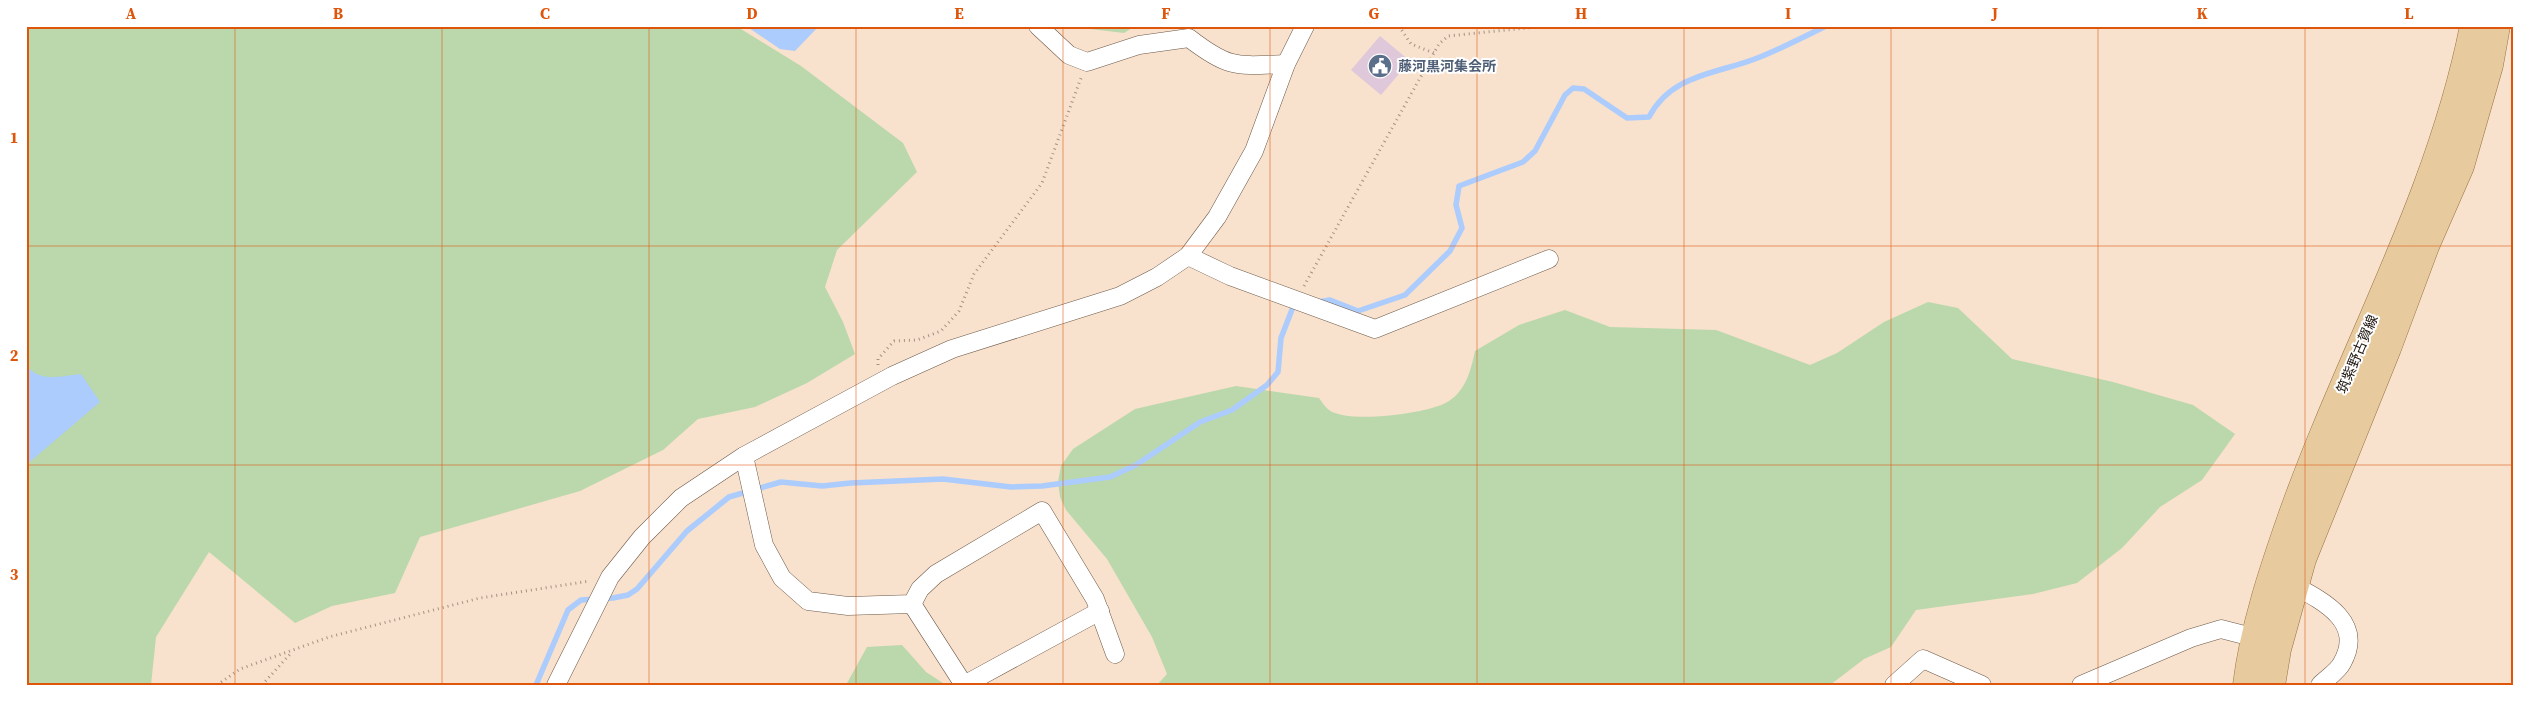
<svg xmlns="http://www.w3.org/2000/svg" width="2540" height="711" font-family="'Source Serif 4','Noto Sans JP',serif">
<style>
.green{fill:#bad8ab}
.water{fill:#abccfc}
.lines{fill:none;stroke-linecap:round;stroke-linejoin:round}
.stream{stroke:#abccfc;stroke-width:5.5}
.building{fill:#e0c8db}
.minor-casing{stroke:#6c5947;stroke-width:19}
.primary-casing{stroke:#967441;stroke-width:29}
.path{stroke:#a49384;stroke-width:3;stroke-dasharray:1 4;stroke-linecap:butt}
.minor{stroke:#fff;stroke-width:18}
.primary{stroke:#e7ca9d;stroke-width:28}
.grid{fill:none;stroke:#de560c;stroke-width:1;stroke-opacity:0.55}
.labels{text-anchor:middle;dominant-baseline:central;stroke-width:4;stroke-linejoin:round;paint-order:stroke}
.service-label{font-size:14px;font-weight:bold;fill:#4e5e75;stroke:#fff;text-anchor:start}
.street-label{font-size:14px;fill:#1e160f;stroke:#fff}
.neatline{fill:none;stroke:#de560c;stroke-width:2}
.grid-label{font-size:16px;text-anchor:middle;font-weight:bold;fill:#de560c}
</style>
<rect width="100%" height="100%" fill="#f8e1cd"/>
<g class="green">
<polygon points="26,26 736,26 801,66 903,143 917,172 837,250 825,287 843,322 855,354 807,383 755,407 698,419 663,450 580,491 420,537 395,593 332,606 295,623 209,552 156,637 151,685 26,685"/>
<polygon points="1065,26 1135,26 1124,33"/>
<path d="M1928 302 1958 308 2012 359 2113 382 2193 405 2235 434 2202 480 2160 507 2122 548 2077 583 2033 594 1916 610 1891 647 1864 659 1830 685H1157L1167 674 1152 637 1107 559 1066 510 1060 497 1058 482 1061 466 1073 449 1135 409 1236 386 1319 398C1322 402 1325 407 1329 410 1347 424 1430 414 1449 401 1466 390 1471 370 1475 351L1519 325 1565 310 1610 327 1716 330 1810 365 1837 353 1884 322Z"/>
<polygon points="902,645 926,672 946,685 846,685 867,647"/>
</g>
<g class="water">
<polygon points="746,26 819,26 795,51 780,49"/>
<path d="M26 365C39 383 62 376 81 374L100 402 26 465Z"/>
</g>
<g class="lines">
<g class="stream">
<path d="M1318 302 1330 300 1358 311 1405 295 1450 251 1462 228 1456 205 1459 186 1523 162 1535 151 1565 95 1573 88 1584 89 1627 118 1649 117C1672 73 1719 74 1760 57 1782 48 1804 37 1826 26"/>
<polyline points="536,685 568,610 581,600 613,598 628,595 637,589 687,531 729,497 781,482 822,486 851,483 943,479 1011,487 1042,486 1110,477 1136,465 1200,422 1232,410 1267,385 1278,372 1281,338 1293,307 1300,306"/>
</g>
</g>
<polygon class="building" points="1380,36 1410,61 1381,95 1351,70"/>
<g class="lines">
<g class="minor-casing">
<g id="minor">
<path d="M1038 26 1069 55 1087 62 1139 45 1189 38C1229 69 1236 66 1286 64"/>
<polyline points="1188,256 1230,276 1375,329 1549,259"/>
<polyline points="744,456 764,545 782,578 808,601 848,606 912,604 920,589 936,574 1042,511 1095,599 1115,654"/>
<path d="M2293 585C2323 601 2365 622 2342 663 2338 671 2327 678 2320 685"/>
<polyline points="912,604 964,685"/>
<polyline points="556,685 610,577 642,537 681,498 744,456 892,376 952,349 1120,296 1157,277 1188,256 1217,217 1254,151 1286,64 1305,26"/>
<polyline points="964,685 1100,611"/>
<polyline points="1894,685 1923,659 1982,685"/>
<polyline points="2081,685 2191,638 2221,629 2256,638"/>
</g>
</g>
<g class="primary-casing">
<g id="primary">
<path d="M2247 685C2254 628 2273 571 2292 517 2350 353 2440 199 2474 26"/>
<polyline points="2271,685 2277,649 2302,559 2387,348 2425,246 2460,166 2489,65 2496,26"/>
</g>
</g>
<g class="path">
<polyline points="1399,26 1411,44 1434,53"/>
<polyline points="1304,286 1439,44 1448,36 1546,26"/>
<polyline points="878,365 878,359 894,341 917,340 941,331 959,311 974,274 1042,183 1081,78"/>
<polyline points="217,685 240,669 329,637 480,598 590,581"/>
<polyline points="262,685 292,652"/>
</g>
<use href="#minor" class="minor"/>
<use href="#primary" class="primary"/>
</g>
<path class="grid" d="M235 26V685M442 26V685M649 26V685M856 26V685M1063 26V685M1270 26V685M1477 26V685M1684 26V685M1891 26V685M2098 26V685M2305 26V685M26 246H2514M26 465H2514"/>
<defs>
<g id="civic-disc" transform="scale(1.25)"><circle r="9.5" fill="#5c6f8a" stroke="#fff"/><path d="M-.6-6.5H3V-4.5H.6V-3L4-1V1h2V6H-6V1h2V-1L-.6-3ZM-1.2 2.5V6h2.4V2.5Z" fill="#fff"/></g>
</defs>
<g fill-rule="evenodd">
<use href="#civic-disc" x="1380" y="66"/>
</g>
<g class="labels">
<g class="service-label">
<text x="1398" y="66">藤河黒河集会所</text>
</g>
<g class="street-label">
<text transform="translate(2357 354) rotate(-67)">筑紫野古賀線</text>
</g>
</g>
<rect width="2540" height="711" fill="none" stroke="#ffffff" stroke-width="55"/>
<rect x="28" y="28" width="2484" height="656" class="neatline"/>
<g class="grid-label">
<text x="131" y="19">A</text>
<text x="338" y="19">B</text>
<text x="545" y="19">C</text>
<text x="752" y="19">D</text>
<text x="959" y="19">E</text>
<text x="1166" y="19">F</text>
<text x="1374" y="19">G</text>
<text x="1581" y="19">H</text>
<text x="1788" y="19">I</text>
<text x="1995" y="19">J</text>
<text x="2202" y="19">K</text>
<text x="2409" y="19">L</text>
<text x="14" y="143">1</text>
<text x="14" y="361">2</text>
<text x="14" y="580">3</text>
</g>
</svg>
